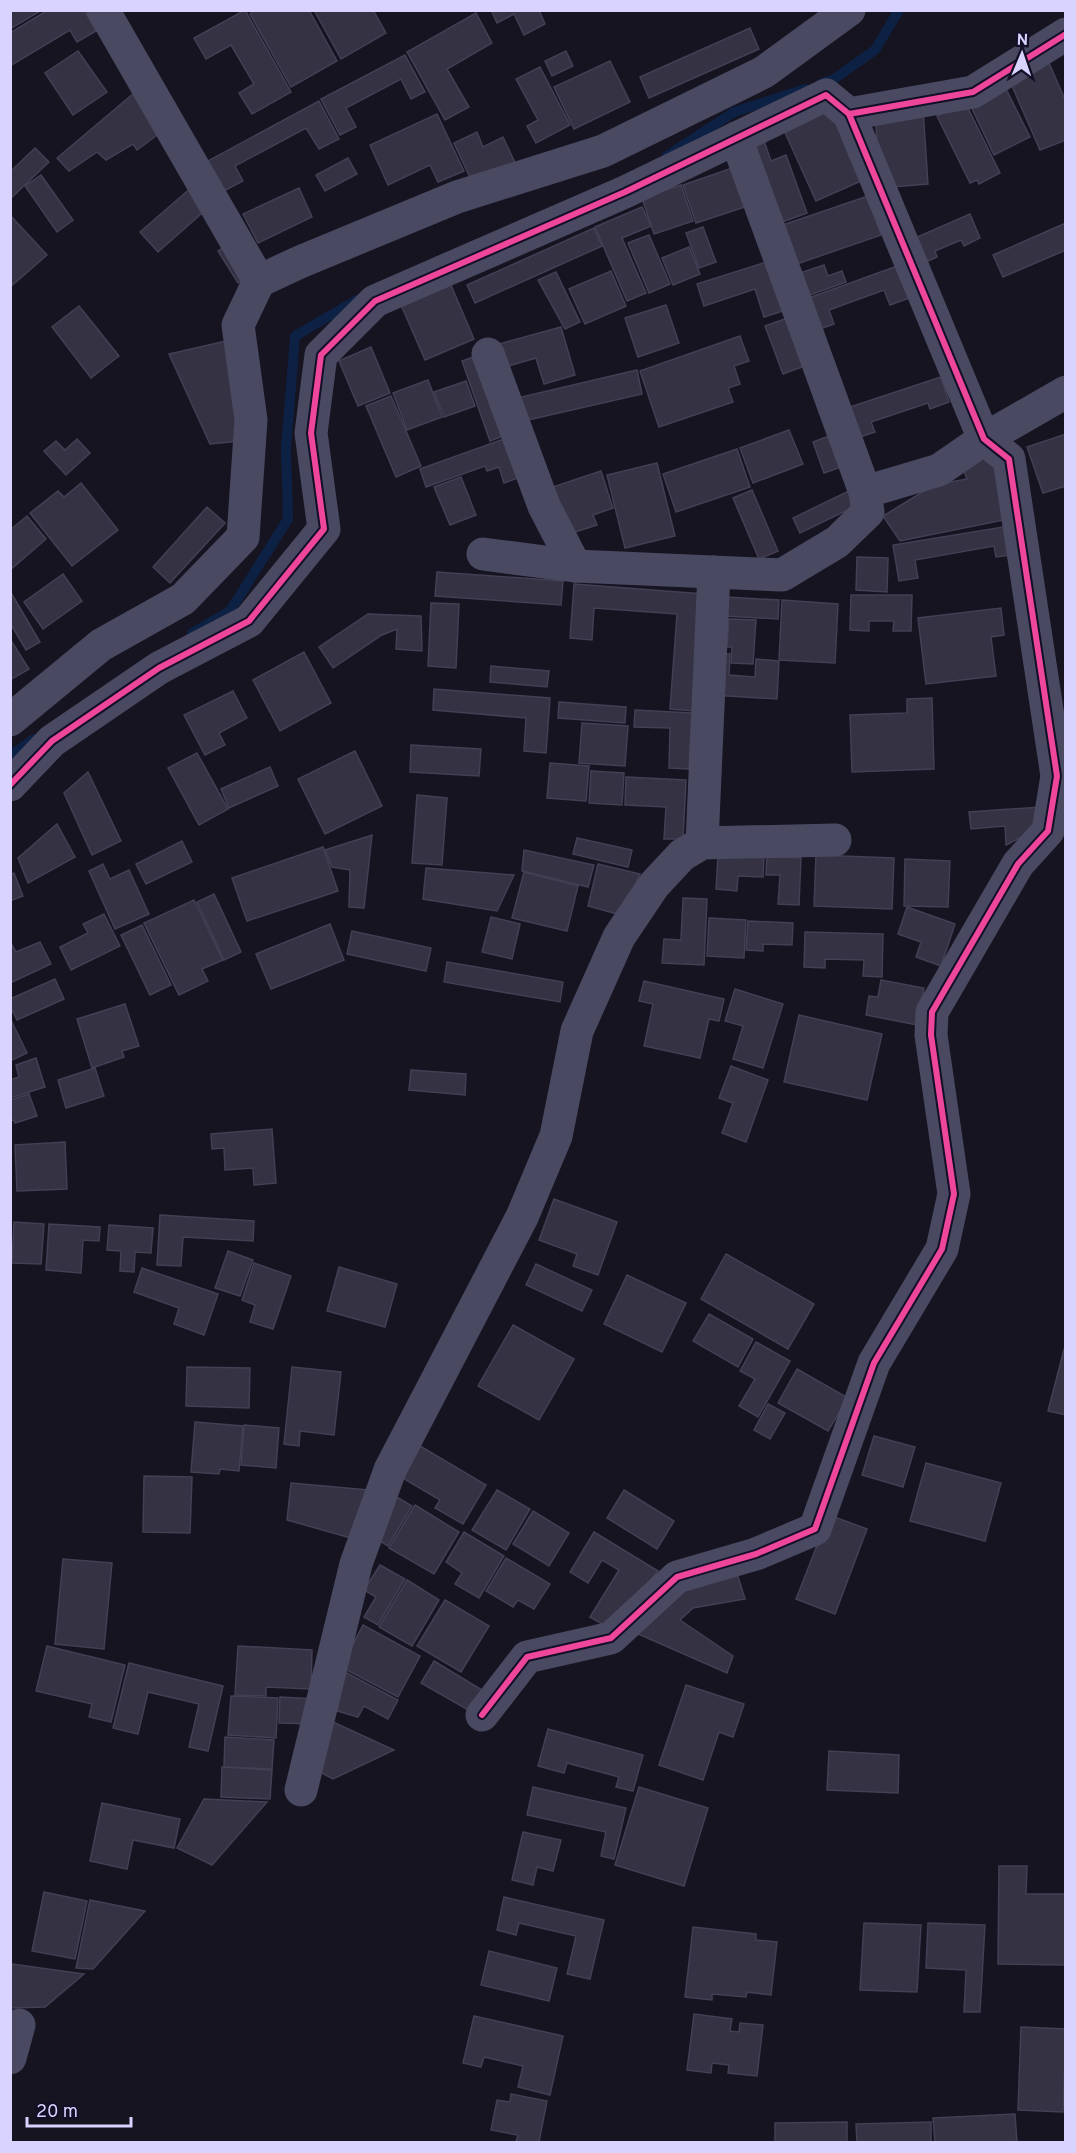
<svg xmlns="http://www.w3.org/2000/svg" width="1076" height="2153" font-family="Overpass,sans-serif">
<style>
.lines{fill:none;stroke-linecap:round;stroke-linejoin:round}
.stream{stroke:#0d2144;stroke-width:10}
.building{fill:#343243;stroke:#433f54;stroke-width:1.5}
.minor{stroke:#4a4962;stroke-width:33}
.cycleway-casing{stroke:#130f26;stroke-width:10}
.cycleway{stroke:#ed469a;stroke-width:6}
</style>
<rect width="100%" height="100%" fill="#161421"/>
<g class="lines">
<g class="stream">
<polyline points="820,84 834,79 875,50 899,10"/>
<polyline points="667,156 734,112 805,89"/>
<polyline points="192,633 230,611 288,519 286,448 295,336 357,300"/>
<polyline points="10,756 34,739"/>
</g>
</g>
<g class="building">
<polygon points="10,10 42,10 10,29"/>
<polygon points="48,10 84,10 96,31 77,42 70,30 10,66 10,33"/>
<polygon points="245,10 291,92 252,114 239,93 254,84 231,45 206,59 194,38"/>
<polygon points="255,10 309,10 337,61 291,87 250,14"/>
<polygon points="314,10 373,10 386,33 341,59"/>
<polygon points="491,10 539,10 545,24 524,35 514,14 497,23"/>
<polygon points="476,13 492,43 447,69 469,107 445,120 407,52"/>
<polygon points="750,28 759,49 649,98 640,77"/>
<polygon points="78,51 107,92 73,115 45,73"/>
<polygon points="566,51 573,66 552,76 545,61"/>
<polygon points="405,55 425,92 411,99 401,79 346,108 356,127 340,135 321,99"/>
<polygon points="610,61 630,102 574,129 554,87"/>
<polygon points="1049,63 1066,102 1066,140 1040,150 1009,79"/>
<polygon points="540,67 570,125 536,143 527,126 538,120 516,79"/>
<polygon points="1004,85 1030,137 994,155 969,102"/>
<polygon points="134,93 161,132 137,150 133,144 106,160 97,152 69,171 57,158"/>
<polygon points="319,101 339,139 319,149 306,128 235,166 243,181 222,192 206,162"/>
<polygon points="965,102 1000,173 979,184 977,180 970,183 937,116"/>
<polygon points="829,105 863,180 816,201 782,126"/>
<polygon points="923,109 928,184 880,188 875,112"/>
<polygon points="437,114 464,171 438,182 430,165 388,185 370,145"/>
<polygon points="477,132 483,147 503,137 517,167 474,186 454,143"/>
<polygon points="762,135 771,161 786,155 807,213 771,226 740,143"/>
<polygon points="35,148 49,162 10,199 10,172"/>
<polygon points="348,158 357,174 325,191 316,175"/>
<polygon points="744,164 757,203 696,223 683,185"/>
<polygon points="41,175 73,220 57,232 25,186"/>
<polygon points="681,185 693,221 654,234 642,198"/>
<polygon points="192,187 209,207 158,252 140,232"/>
<polygon points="299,188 312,217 258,243 243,214"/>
<polygon points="868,196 881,235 788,267 774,228"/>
<polygon points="642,207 651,226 622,238 646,293 627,301 595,227"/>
<polygon points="970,214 980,238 964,246 961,240 935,251 937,257 917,266 906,242"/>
<polygon points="10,215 47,255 10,287"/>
<polygon points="1066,223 1066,250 1003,277 993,255"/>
<polygon points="703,227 716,262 699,268 686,233"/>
<polygon points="594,228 602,246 475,303 467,285"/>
<polygon points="649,235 670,284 649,293 628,243"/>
<polygon points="230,243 249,276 238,283 218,251"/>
<polygon points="689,247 700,274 673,285 662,258"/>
<polygon points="776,259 792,308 764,317 755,289 704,306 697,284"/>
<polygon points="824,265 828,276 842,271 846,282 799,299 791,276"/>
<polygon points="900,265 912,297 890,305 884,290 829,310 834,324 817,330 806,299"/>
<polygon points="611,271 626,306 585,324 569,289"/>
<polygon points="556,272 580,322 565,329 538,280"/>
<polygon points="451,285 474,339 425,360 401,305"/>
<polygon points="666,305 679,343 638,357 625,318"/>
<polygon points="79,306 119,356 91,378 52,327"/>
<polygon points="793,316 810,364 783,374 765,326"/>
<polygon points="561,327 575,375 544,384 536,358 495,370 488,347"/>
<polygon points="740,336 749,361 734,366 740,384 728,388 733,402 659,427 640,371"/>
<polygon points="235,339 241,441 210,444 169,354"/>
<polygon points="371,347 390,393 358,406 339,361"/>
<polygon points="485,353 514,432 490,441 462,361"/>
<polygon points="637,370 642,394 519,422 513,399"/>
<polygon points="941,377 949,402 930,409 928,403 871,422 875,432 857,438 847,408"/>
<polygon points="428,380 442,417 407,430 393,393"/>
<polygon points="466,381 475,406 444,417 434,392"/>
<polygon points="391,396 421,466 396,477 366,406"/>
<polygon points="789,430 803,464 753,483 740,448"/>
<polygon points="837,433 849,464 824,473 813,442"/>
<polygon points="1066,434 1066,486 1043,493 1027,447"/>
<polygon points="515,435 529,474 504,483 499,467 487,471 485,466 426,487 420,469"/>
<polygon points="77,439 90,453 66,475 44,451 56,441 65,450"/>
<polygon points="737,449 750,487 676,512 663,474"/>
<polygon points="995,455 1009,519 900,541 883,516 934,485 967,479 962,466"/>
<polygon points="657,463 675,536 625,548 607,475"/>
<polygon points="601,471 613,508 593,515 597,525 566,535 550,488"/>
<polygon points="461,477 476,515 450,525 434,487"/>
<polygon points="81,483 118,530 72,566 30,513 58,491 64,497"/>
<polygon points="855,488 862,503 800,533 793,518"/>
<polygon points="752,490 778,551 759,559 733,498"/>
<polygon points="207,507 225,523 170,583 153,567"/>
<polygon points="27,516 46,539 10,570 10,530"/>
<polygon points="1015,525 1019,554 996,557 994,546 915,560 918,578 899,581 893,545"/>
<polygon points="857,557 888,558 887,592 856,590"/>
<polygon points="437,572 563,581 561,605 435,596"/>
<polygon points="63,574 82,601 43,629 24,602"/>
<polygon points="574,584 704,594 695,711 670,709 677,614 594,608 592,640 570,638"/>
<polygon points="10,591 40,642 26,650 10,623"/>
<polygon points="851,595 912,595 911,631 893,631 894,621 869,621 869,631 850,630"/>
<polygon points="726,597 779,600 778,619 725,616"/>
<polygon points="782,600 838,604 835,663 779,660"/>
<polygon points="431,603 459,604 456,668 428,666"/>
<polygon points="1001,608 1004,635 991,637 996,676 926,684 918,618"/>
<polygon points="368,614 421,616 422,651 396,649 397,629 382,635 333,668 319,647"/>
<polygon points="729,619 756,620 753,664 731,663 732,647 727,647"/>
<polygon points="10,639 29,669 10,680"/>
<polygon points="304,652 331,703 280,731 253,680"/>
<polygon points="714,653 730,654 729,675 755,677 756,659 779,661 777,699 712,695"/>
<polygon points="491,666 549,671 547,687 490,682"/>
<polygon points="434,689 550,698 546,753 524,751 526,718 433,710"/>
<polygon points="233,691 247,718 219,733 225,745 205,755 184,715"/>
<polygon points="932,698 934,769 852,772 850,715 907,713 907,699"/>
<polygon points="559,702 626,707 625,723 558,718"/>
<polygon points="635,710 692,713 689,769 669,768 670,728 634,727"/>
<polygon points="582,723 628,726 625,766 579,763"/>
<polygon points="411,745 481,749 479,776 410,772"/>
<polygon points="355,751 382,806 325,834 298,779"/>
<polygon points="197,753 228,809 199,825 168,768"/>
<polygon points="550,763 589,766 586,801 547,798"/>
<polygon points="270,767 278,786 229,808 221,789"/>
<polygon points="591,771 624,773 622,805 589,803"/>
<polygon points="88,772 121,841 92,855 64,793"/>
<polygon points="626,777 686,780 683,839 664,839 666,807 625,805"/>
<polygon points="417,795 447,798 442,865 412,863"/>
<polygon points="1041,807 1041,827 1006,845 1005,826 971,829 969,812"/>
<polygon points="57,824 75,857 28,883 18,858"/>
<polygon points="372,835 364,908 349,907 350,870 332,867 325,850"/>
<polygon points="577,838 632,850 628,867 573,854"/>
<polygon points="182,841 192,862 146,884 136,864"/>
<polygon points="323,847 338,891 247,921 232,878"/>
<polygon points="524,850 594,865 588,887 522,871"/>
<polygon points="816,855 894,858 892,909 814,906"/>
<polygon points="718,856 764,858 763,877 738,876 737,891 716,889"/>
<polygon points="767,856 801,858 799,905 778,904 780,875 766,875"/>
<polygon points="905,859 950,861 948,907 904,906"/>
<polygon points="103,864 110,879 129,870 149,914 115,929 89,871"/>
<polygon points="598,864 640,874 621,915 588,906"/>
<polygon points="426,868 514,875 497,911 423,899"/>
<polygon points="524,872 578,886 567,931 512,918"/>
<polygon points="14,873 23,896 10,901 10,875"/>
<polygon points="214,894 241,952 224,960 197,902"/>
<polygon points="683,898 707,899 704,965 662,963 664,939 681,940"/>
<polygon points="194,900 223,960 202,969 208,981 179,995 144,923"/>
<polygon points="907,907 955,924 941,966 916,957 921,942 898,934"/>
<polygon points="104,914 120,946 71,970 60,947 88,933 83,924"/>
<polygon points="491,917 520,924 512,959 482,952"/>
<polygon points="709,918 746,920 744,958 707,956"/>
<polygon points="748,921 793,923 792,945 763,944 763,951 746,950"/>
<polygon points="330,924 344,960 271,989 256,954"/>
<polygon points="142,925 171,985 150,995 121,935"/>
<polygon points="352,931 431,948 426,971 347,954"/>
<polygon points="805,932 883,934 882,977 863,976 864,960 825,959 825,968 804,967"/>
<polygon points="10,941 16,952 40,942 51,964 10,983"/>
<polygon points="447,962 563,982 560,1002 444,982"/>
<polygon points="55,979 64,999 17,1020 10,1006 10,999"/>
<polygon points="881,980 924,988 918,1025 866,1015 869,996 878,997"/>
<polygon points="644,981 724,999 719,1021 709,1019 700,1058 644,1046 653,1004 639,1001"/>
<polygon points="735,989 783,1004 763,1068 733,1059 743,1026 725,1021"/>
<polygon points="125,1004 139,1046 122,1051 124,1057 92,1068 77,1019"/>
<polygon points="799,1015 882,1034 867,1100 784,1082"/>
<polygon points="10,1018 27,1053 10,1061"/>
<polygon points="36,1058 45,1087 10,1098 10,1080 19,1077 16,1065"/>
<polygon points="731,1066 768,1080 746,1142 722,1133 733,1103 719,1098"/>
<polygon points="95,1068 104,1096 66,1108 58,1080"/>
<polygon points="411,1070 466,1074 465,1095 409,1090"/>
<polygon points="29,1094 37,1116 15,1123 14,1120 10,1121 10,1100"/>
<polygon points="272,1129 276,1183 254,1185 253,1168 225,1170 224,1148 212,1149 211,1134"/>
<polygon points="65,1142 67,1189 17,1191 15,1145"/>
<polygon points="554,1199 617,1222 598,1275 573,1266 577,1254 539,1240"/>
<polygon points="160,1215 254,1221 253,1241 183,1237 181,1266 157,1265"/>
<polygon points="14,1222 44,1224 41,1264 12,1263"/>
<polygon points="49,1224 100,1227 99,1241 83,1240 81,1273 46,1270"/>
<polygon points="109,1225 153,1228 151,1253 135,1252 134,1272 120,1271 121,1251 107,1250"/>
<polygon points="228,1251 253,1260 240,1296 215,1288"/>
<polygon points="726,1254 814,1304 788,1349 701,1299"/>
<polygon points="254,1263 291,1276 273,1329 250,1322 255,1305 242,1300"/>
<polygon points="536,1264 592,1290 582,1311 526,1285"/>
<polygon points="339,1267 397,1284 385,1327 327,1311"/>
<polygon points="142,1268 218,1294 204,1335 174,1324 179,1308 134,1292"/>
<polygon points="627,1275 686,1303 662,1352 604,1324"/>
<polygon points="709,1314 753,1339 738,1367 693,1341"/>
<polygon points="513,1325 574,1359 539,1420 478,1386"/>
<polygon points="756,1342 790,1361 758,1417 739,1406 755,1379 740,1371"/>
<polygon points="1066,1342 1066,1415 1048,1411"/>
<polygon points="187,1367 250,1368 249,1408 186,1406"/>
<polygon points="292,1367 341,1372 334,1435 300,1431 299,1446 284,1444"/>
<polygon points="797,1369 848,1398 828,1431 778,1403"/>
<polygon points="768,1404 785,1413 770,1439 754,1430"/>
<polygon points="195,1422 243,1426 239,1471 220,1469 219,1474 191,1472"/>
<polygon points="244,1425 279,1428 276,1468 241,1465"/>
<polygon points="874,1436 915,1447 903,1487 862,1475"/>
<polygon points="420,1446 486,1485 463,1524 435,1508 440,1500 401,1477"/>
<polygon points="926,1463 1001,1483 985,1541 910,1521"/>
<polygon points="144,1476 192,1477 190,1533 143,1532"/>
<polygon points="291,1483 368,1490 351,1538 287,1520"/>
<polygon points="380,1487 412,1506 388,1546 357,1527"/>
<polygon points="497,1490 530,1509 506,1550 472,1530"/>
<polygon points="624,1490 674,1521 657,1549 607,1518"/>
<polygon points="415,1505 459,1532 434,1574 389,1548"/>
<polygon points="533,1511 569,1533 549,1566 513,1544"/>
<polygon points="829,1515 867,1529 835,1614 796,1599"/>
<polygon points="464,1532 504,1556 479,1598 455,1584 462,1573 446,1562"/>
<polygon points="594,1532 658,1571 609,1628 590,1617 619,1570 602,1560 588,1583 570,1572"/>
<polygon points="506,1558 550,1584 534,1609 518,1600 513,1607 486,1591"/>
<polygon points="63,1559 112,1563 104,1649 55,1644"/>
<polygon points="734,1564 745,1599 693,1608 680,1620 733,1656 727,1673 629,1630 663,1589"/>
<polygon points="380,1565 405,1579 378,1625 364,1617 376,1597 364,1590"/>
<polygon points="407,1580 439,1600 412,1646 379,1627"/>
<polygon points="445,1600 489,1626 461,1672 417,1646"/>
<polygon points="363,1625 420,1656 398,1697 341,1667"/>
<polygon points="47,1646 125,1665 111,1722 89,1717 92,1704 36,1691"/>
<polygon points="238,1646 312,1650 311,1689 266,1687 266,1696 235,1695"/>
<polygon points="434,1661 482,1690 470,1711 421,1683"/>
<polygon points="129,1663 223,1686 208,1751 189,1747 199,1704 148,1692 138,1734 113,1728"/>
<polygon points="345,1672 398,1700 388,1719 364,1706 358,1717 337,1711"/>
<polygon points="686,1685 744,1704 733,1737 719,1732 703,1780 659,1765"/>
<polygon points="231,1696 278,1698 276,1738 228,1735"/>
<polygon points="280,1697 315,1699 314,1724 279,1723"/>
<polygon points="333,1722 394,1750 333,1779 320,1772"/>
<polygon points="548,1729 643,1755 633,1791 616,1787 619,1777 567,1763 564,1773 538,1766"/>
<polygon points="225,1737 274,1740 272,1769 224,1767"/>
<polygon points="829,1751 899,1755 898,1793 827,1790"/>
<polygon points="222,1767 272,1770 270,1799 221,1797"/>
<polygon points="533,1787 626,1808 614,1859 601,1856 606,1832 527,1815"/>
<polygon points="639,1787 708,1808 684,1886 615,1865"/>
<polygon points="204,1799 267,1802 212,1865 177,1848"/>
<polygon points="102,1803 180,1819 174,1848 133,1840 127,1869 90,1861"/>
<polygon points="523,1832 561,1840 553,1871 537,1867 533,1885 512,1880"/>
<polygon points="999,1866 1027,1866 1026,1894 1066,1894 1066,1965 998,1964"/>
<polygon points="44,1892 87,1901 75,1959 32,1951"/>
<polygon points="504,1897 604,1920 590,1979 567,1974 576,1936 519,1923 516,1935 497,1930"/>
<polygon points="90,1900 145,1911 93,1969 76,1968"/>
<polygon points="864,1923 921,1925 917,1992 860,1990"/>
<polygon points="928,1923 985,1925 980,2012 964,2012 966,1970 926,1968"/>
<polygon points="693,1927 756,1934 756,1940 777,1942 771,1995 747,1992 746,1997 712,1994 712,2000 685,1997"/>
<polygon points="489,1951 557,1968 549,2001 481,1985"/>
<polygon points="12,1964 84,1974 45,2007 10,2008"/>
<polygon points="694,2014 732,2019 730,2031 739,2032 740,2023 763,2025 757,2076 728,2073 729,2065 712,2063 711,2073 687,2070"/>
<polygon points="474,2016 563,2036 550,2095 518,2087 523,2066 484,2057 481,2067 463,2063"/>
<polygon points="1021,2027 1066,2029 1063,2112 1018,2110"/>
<polygon points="511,2094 547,2101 539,2142 516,2142 518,2135 491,2130 497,2100 510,2102"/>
<polygon points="1015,2114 1017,2142 935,2142 933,2118"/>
<polygon points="847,2122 847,2142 775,2142 775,2123"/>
<polygon points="931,2122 931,2142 857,2142 856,2124"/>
</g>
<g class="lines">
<g class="minor">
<polyline points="103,10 259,281"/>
<polyline points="736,138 865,492"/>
<polyline points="488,354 544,506 575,566"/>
<polyline points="483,554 575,566 782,575 837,542 868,512 865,492 939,470 984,439 1066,392"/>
<polyline points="10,720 101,645 183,599 243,537 251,420 238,325 259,281 300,262 457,197 603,151 764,72 849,10"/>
<polyline points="10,785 52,741 159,668 249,621 324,529 311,433 321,355 375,301 625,192 826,95 849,114 973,92 1066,34"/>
<polyline points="702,843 714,572"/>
<polyline points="482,1715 527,1657 611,1638 677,1577 756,1554 815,1529 874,1363 942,1249 954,1194 931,1035 932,1012 1018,864 1048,831 1057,776 1009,459 984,439 849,114"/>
<polyline points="301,1790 356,1564 390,1470 522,1217 556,1136 577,1031 619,937 654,885 682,855 702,843 835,840"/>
<polyline points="10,2058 19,2025"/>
</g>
<g class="cycleway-casing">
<g id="cycleway">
<polyline points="10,785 52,741 159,668 249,621 324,529 311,433 321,355 375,301 625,192 826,95 849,114 973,92 1066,34"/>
<polyline points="482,1715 527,1657 611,1638 677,1577 756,1554 815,1529 874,1363 942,1249 954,1194 931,1035 932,1012 1018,864 1048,831 1057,776 1009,459 984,439 849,114"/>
</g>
</g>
<use href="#cycleway" class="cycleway"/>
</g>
<rect width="1076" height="2153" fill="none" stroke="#d9d4ff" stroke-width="24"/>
<g transform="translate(1022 54) rotate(2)" stroke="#130f26" stroke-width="4.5" paint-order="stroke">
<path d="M0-4.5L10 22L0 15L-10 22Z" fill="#d9d4ff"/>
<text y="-9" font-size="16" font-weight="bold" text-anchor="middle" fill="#d9d4ff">N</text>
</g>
<path d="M27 2117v9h104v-9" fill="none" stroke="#d9d4ff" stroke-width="3"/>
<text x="36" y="2117" font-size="18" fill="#d9d4ff" stroke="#130f26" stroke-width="4.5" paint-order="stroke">20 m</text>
</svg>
